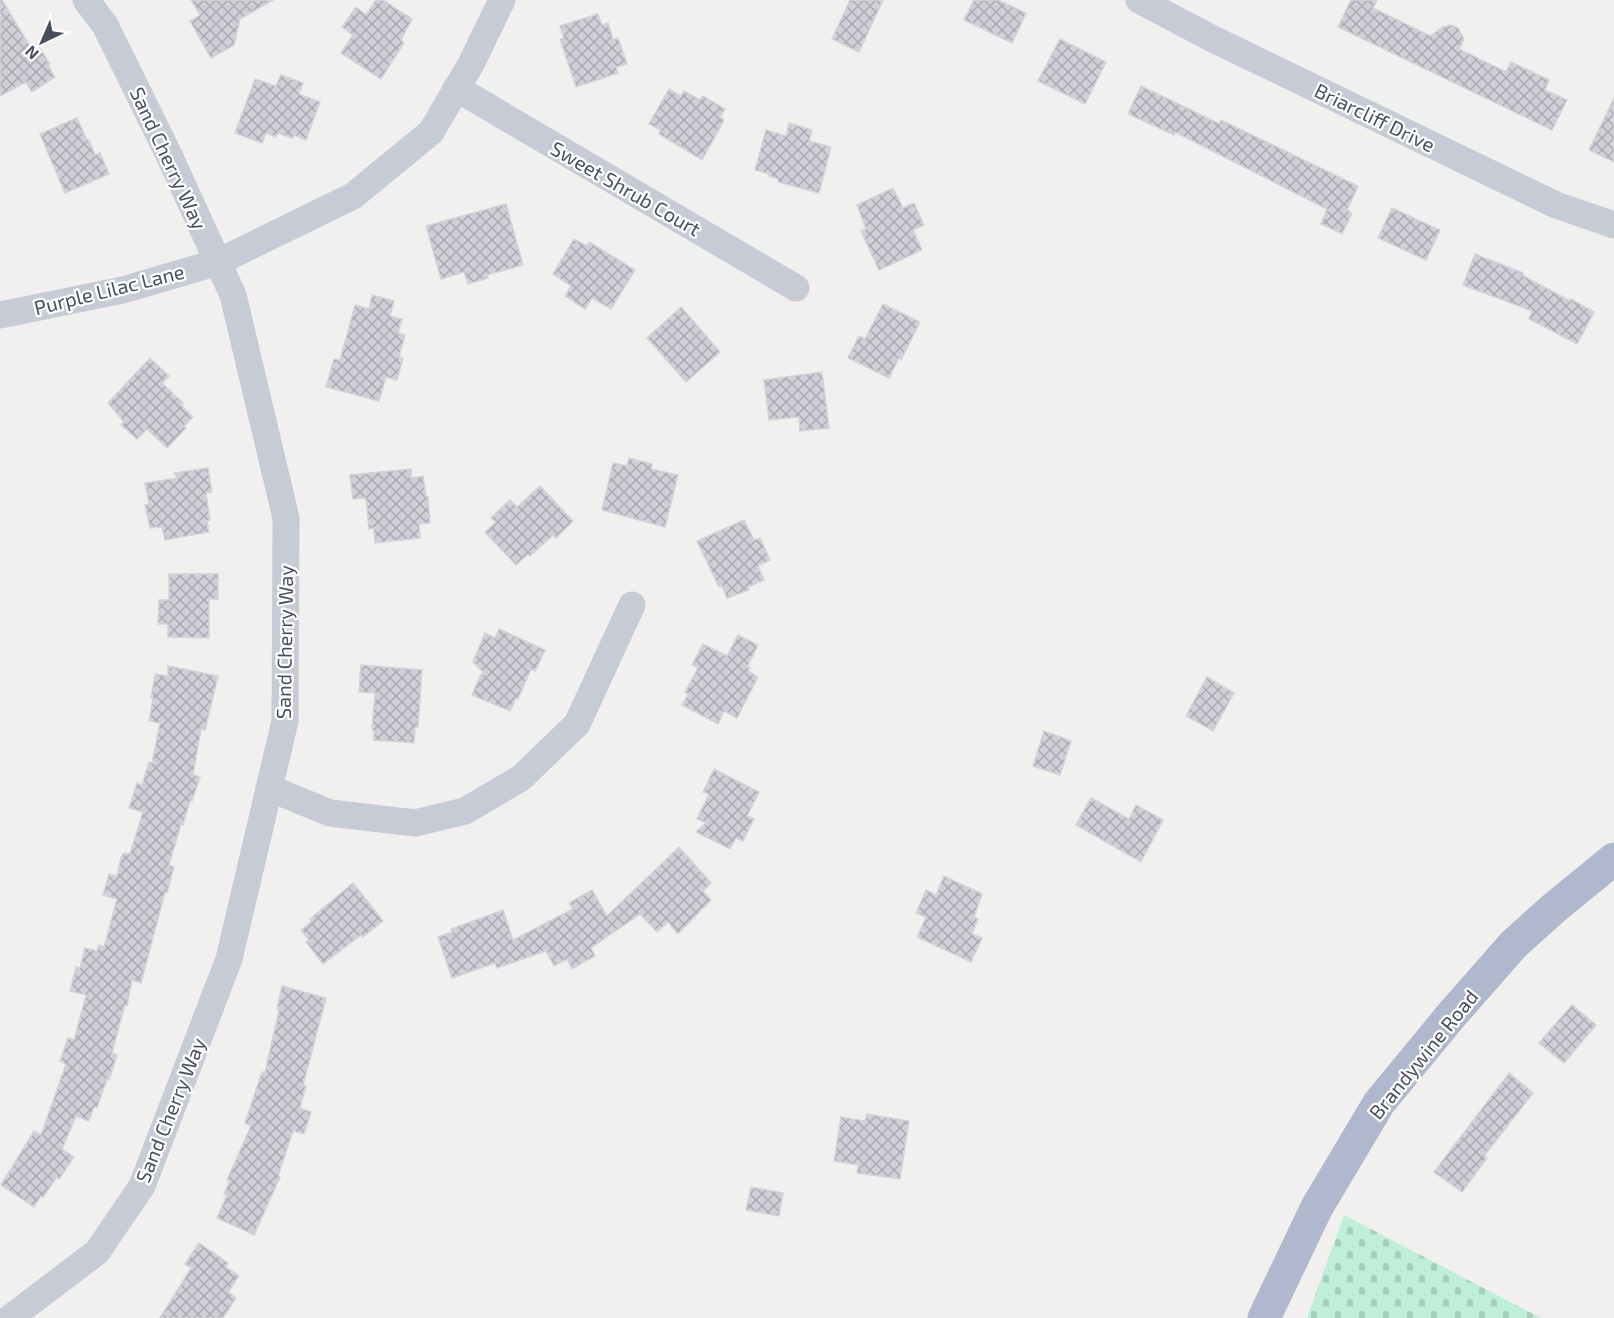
<svg xmlns="http://www.w3.org/2000/svg" width="1614" height="1318" font-family="'Exo 2',sans-serif">
<style>
.cemetery{fill:url(#cemetery-stones)}
.building{fill:url(#building-cross-hatch);stroke:#d3d4da;stroke-width:1.5}
.lines{fill:none;stroke-linecap:round;stroke-linejoin:round}
.minor{stroke:#c6cbd6;stroke-width:27}
.major{stroke:#b0b8cd;stroke-width:33}
.labels{text-anchor:middle;dominant-baseline:central;stroke-width:4.5;stroke-linejoin:round;paint-order:stroke}
.street-label{font-size:20px;fill:#484e5c;stroke:#fff}
</style>
<defs>
<pattern id="cemetery-stones" width="16" height="16" patternUnits="userSpaceOnUse" patternTransform="scale(1.5)"><rect width="16" height="16" fill="#bfeedb"/><path d="M2 7V4a2 2 0 0 1 4 0v3zM10 15v-3a2 2 0 0 1 4 0v3z" fill="#a6cebe"/></pattern>
<pattern id="building-cross-hatch" width="8" height="8" patternUnits="userSpaceOnUse" patternTransform="scale(1.5)"><rect width="8" height="8" fill="#cfd0d7"/><path d="M0 0l8 8M0 8l8-8" fill="none" stroke="#aaabb2"/></pattern>
</defs>
<rect width="100%" height="100%" fill="#f2f0ef"/>
<polygon class="cemetery" points="1344,1215 1541,1318 1307,1318"/>
<g class="building">
<polygon points="0,0 2,0 31,48 37,44 50,64 48,65 55,77 32,92 26,82 0,96"/>
<polygon points="191,0 273,0 240,19 234,45 211,58 190,21 200,15"/>
<polygon points="376,0 383,0 412,19 401,40 404,43 381,79 341,53 353,35 342,27 356,7 366,15"/>
<polygon points="850,0 883,0 859,52 832,39"/>
<polygon points="974,0 998,0 1026,13 1012,43 964,20"/>
<polygon points="1351,0 1377,0 1373,8 1430,36 1443,27 1451,25 1458,28 1464,39 1459,49 1506,72 1511,62 1549,80 1545,90 1567,100 1552,130 1338,27"/>
<polygon points="598,14 602,25 608,23 613,40 618,38 627,64 616,67 618,73 576,87 560,39 564,38 560,26"/>
<polygon points="1060,39 1106,62 1085,104 1038,81"/>
<polygon points="281,75 303,83 299,94 320,102 306,140 294,135 293,138 278,133 276,137 266,133 262,143 235,133 255,79 276,86"/>
<polygon points="1141,86 1220,124 1221,120 1358,186 1347,210 1352,213 1342,234 1321,224 1327,209 1175,132 1174,135 1128,114"/>
<polygon points="669,89 681,96 684,91 700,100 703,96 725,109 720,117 724,120 702,160 659,134 661,130 649,124"/>
<polygon points="1614,98 1614,162 1589,150"/>
<polygon points="77,118 87,140 89,140 95,155 100,153 109,174 65,193 40,134"/>
<polygon points="789,123 812,130 809,141 831,147 819,193 778,182 778,179 769,176 769,174 755,170 766,130 786,136"/>
<polygon points="893,188 903,208 914,203 924,225 913,230 922,250 879,270 861,231 866,229 857,205"/>
<polygon points="506,204 523,265 487,275 488,278 468,284 464,272 441,279 426,226"/>
<polygon points="1392,208 1440,230 1426,260 1378,238"/>
<polygon points="574,239 587,246 589,242 635,270 611,309 592,298 585,309 565,296 571,286 553,274"/>
<polygon points="1475,254 1523,273 1522,275 1570,301 1571,299 1594,312 1577,344 1529,319 1532,311 1463,285"/>
<polygon points="372,295 394,301 390,316 402,319 398,333 405,335 399,357 403,358 397,380 386,377 379,401 326,387 334,359 340,360 355,305 369,309"/>
<polygon points="883,304 920,322 901,360 899,358 889,378 848,358 859,336 865,339"/>
<polygon points="681,307 720,352 686,382 647,338"/>
<polygon points="150,358 169,376 162,383 183,403 181,405 193,417 184,426 186,428 167,448 147,429 137,439 121,425 124,422 108,403"/>
<polygon points="822,372 829,428 800,431 799,417 769,420 764,380"/>
<polygon points="629,458 652,464 651,469 678,475 665,527 602,510 613,463 627,466"/>
<polygon points="208,468 212,492 206,493 210,520 207,521 209,532 165,540 162,527 150,528 145,505 149,504 145,483 178,478 174,473"/>
<polygon points="411,469 411,478 423,476 426,497 428,497 430,523 419,524 420,538 375,543 374,528 369,529 366,498 353,499 350,475"/>
<polygon points="540,486 573,521 556,538 553,535 530,556 528,554 516,565 485,532 496,522 491,518 510,500 517,507"/>
<polygon points="744,520 754,540 760,538 770,560 758,566 764,580 748,587 749,590 727,598 722,586 719,587 697,541"/>
<polygon points="169,574 218,574 218,599 209,599 209,638 168,637 168,624 158,624 159,600 169,600"/>
<polygon points="499,629 545,650 535,671 531,669 518,699 516,698 510,711 472,695 481,674 486,675 473,662 485,633 495,638"/>
<polygon points="738,635 758,645 747,667 750,668 748,671 758,677 737,718 724,711 718,724 682,705 688,694 685,692 698,668 692,665 703,644 727,656"/>
<polygon points="361,665 422,670 418,727 415,727 414,743 374,740 374,731 372,730 375,693 359,692"/>
<polygon points="168,666 218,676 205,730 201,729 193,775 200,777 192,801 190,801 183,825 181,824 169,865 174,867 167,893 165,892 141,983 132,980 127,1006 125,1005 112,1053 117,1055 109,1080 107,1079 97,1108 94,1107 89,1121 76,1116 62,1149 74,1157 59,1179 57,1177 43,1197 41,1196 34,1207 1,1185 34,1131 41,1135 66,1064 60,1061 68,1038 74,1040 86,995 70,991 76,967 80,968 85,948 97,951 99,945 104,947 117,899 103,895 109,874 117,876 121,857 124,853 130,854 143,812 129,808 137,783 142,785 149,762 152,763 160,723 149,721 153,699 151,698 155,674 168,676"/>
<polygon points="1207,677 1234,693 1213,731 1186,716"/>
<polygon points="1044,731 1071,741 1060,775 1033,766"/>
<polygon points="714,769 759,792 747,816 754,819 743,841 736,838 730,849 696,832 706,823 697,819 709,794 703,792"/>
<polygon points="1091,798 1129,819 1136,805 1163,820 1141,862 1076,825"/>
<polygon points="679,847 711,883 703,891 711,900 678,934 668,922 657,932 640,914 591,948 595,956 572,969 567,959 554,966 546,951 497,968 495,963 452,978 438,937 452,932 451,929 503,910 513,940 573,909 569,903 592,890 607,916"/>
<polygon points="944,876 982,894 974,917 978,919 972,934 982,938 971,962 917,937 926,917 916,913 926,890 936,895"/>
<polygon points="353,883 383,921 363,937 361,935 323,964 306,942 309,940 301,930 312,921 310,919"/>
<polygon points="282,986 326,998 303,1085 306,1086 300,1108 311,1112 304,1134 293,1131 278,1176 280,1177 254,1235 217,1218 227,1195 224,1194 230,1181 227,1180 251,1126 245,1123 262,1072 265,1073 279,1010 277,1009"/>
<polygon points="1572,1005 1596,1025 1564,1063 1539,1043"/>
<polygon points="1509,1073 1533,1093 1484,1156 1487,1158 1462,1192 1434,1172"/>
<polygon points="867,1114 909,1121 900,1179 857,1173 858,1165 834,1161 841,1117 865,1121"/>
<polygon points="751,1187 783,1193 779,1216 746,1210"/>
<polygon points="199,1243 228,1263 226,1267 239,1276 228,1292 236,1298 223,1318 160,1318 191,1268 185,1264"/>
</g>
<g class="lines">
<g class="minor">
<polyline points="1139,0 1213,39 1556,205 1614,225"/>
<polyline points="456,88 796,288"/>
<polyline points="0,315 123,290 218,262 353,196 431,132 471,64 502,0"/>
<polyline points="269,788 330,813 415,823 465,811 521,778 577,724 632,605"/>
<polyline points="10,1318 97,1252 142,1186 229,959 285,721 286,518 233,295 168,153 105,25 86,0"/>
</g>
<polyline class="major" points="1264,1318 1317,1207 1379,1103 1449,1018 1514,944 1554,908 1614,859"/>
</g>
<g class="labels">
<g class="street-label">
<text transform="translate(1375 117) rotate(26)">Briarcliff Drive</text>
<text transform="translate(169 158) rotate(65)">Sand Cherry Way</text>
<text transform="translate(626 188) rotate(30)">Sweet Shrub Court</text>
<text transform="translate(109 289) rotate(-14)">Purple Lilac Lane</text>
<text transform="translate(284 642) rotate(-89)">Sand Cherry Way</text>
<text transform="translate(1423 1054) rotate(-51)">Brandywine Road</text>
<text transform="translate(170 1110) rotate(-68)">Sand Cherry Way</text>
</g>
</g>
<g transform="translate(42 42) rotate(224)" stroke="#ffffff" stroke-width="4.5" paint-order="stroke">
<path d="M0-4.5L10 22L0 15L-10 22Z" fill="#484e5c"/>
<text y="-9" font-size="16" font-weight="bold" text-anchor="middle" fill="#484e5c">N</text>
</g>
</svg>
